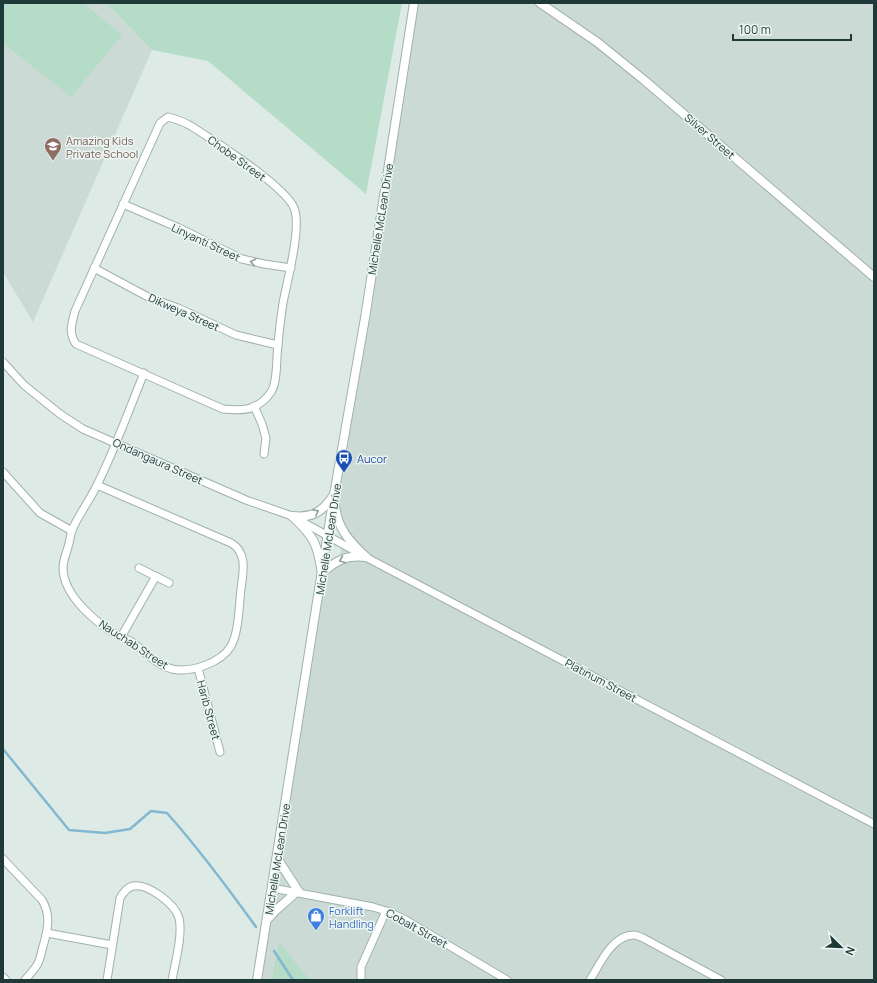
<svg xmlns="http://www.w3.org/2000/svg" width="877" height="983" font-family="Manrope,sans-serif">
<style>
.built{fill:#cbdad5}
.green{fill:#b4dcc6}
.lines{fill:none;stroke-linecap:round;stroke-linejoin:round}
.stream{stroke:#82b8d2;stroke-width:2.5}
.minor-casing{stroke:#a0b1ae;stroke-width:9}
.tertiary-casing{stroke:#a0b1ae;stroke-width:10}
.minor{stroke:#fff;stroke-width:7}
.tertiary{stroke:#fff;stroke-width:8}
.oneway{stroke:#8e9c9b}
.labels{text-anchor:middle;dominant-baseline:central;stroke-width:3;stroke-linejoin:round;paint-order:stroke}
.street-label{font-size:11px;fill:#1e3937;stroke:#edf6f3}
.education-label{font-size:11px;fill:#785e54;stroke:#edf6f3;text-anchor:start}
.transit-label{font-size:11px;fill:#164399;stroke:#edf6f3;text-anchor:start}
.shop-label{font-size:11px;fill:#366cbe;stroke:#edf6f3;text-anchor:start}
</style>
<rect width="100%" height="100%" fill="#ddeae6"/>
<g class="built">
<polygon points="3,3 105,3 113,10 152,50 33,322 3,272"/>
<polygon points="414,3 874,3 874,980 257,980 322,573 340,559 343,531 334,495"/>
</g>
<g class="green">
<polygon points="3,3 83,3 122,35 71,97 3,43"/>
<polygon points="105,3 402,3 366,194 208,61 152,50 113,10"/>
<polygon points="279,943 310,980 272,980"/>
</g>
<g class="lines">
<g class="stream">
<path d="M3 749 69 830 105 833 130 829 151 811 167 813C199 849 228 888 256 927"/>
<polyline points="274,951 293,980"/>
</g>
<g class="minor-casing">
<g id="minor">
<path d="M168 117C176 119 184 122 191 126 212 139 286 187 294 208 302 227 287 281 283 303 281 317 279 331 278 345 276 358 278 382 271 392 258 411 243 411 223 409L76 344C68 333 72 323 75 311L160 123Z"/>
<polyline points="123,204 179,228 242,259 264,264 291,268"/>
<polyline points="94,268 150,298 178,308 236,335 278,345"/>
<polyline points="3,362 24,385 60,414 83,429 246,500 292,516 373,561 874,824"/>
<polyline points="254,406 262,424 266,438 264,454"/>
<polyline points="3,472 40,513 72,531"/>
<path d="M97 485 231 543C248 553 243 572 241 589 239 605 239 632 231 646 221 663 191 673 172 669 157 665 144 651 132 642 129 640 125 639 121 637 98 625 63 596 63 568 63 561 66 554 68 547 70 542 70 535 72 530 79 514 90 500 97 485 115 449 129 410 144 373"/>
<polyline points="139,568 169,583"/>
<polyline points="121,637 156,576"/>
<polyline points="198,668 220,752"/>
<path d="M3 859 42 900C52 916 47 933 42 950 41 955 40 960 37 965 34 970 29 975 25 980"/>
<polyline points="272,888 373,907 386,911 404,919 507,980"/>
<polyline points="47,933 112,945"/>
<polyline points="3,977 6,980"/>
<path d="M107 980 120 898C123 893 127 887 133 886 148 883 175 904 179 918 183 935 175 963 172 980"/>
<polyline points="361,980 361,967 386,911"/>
<path d="M590 980C600 964 612 935 634 935 637 935 640 937 643 938L721 980"/>
</g>
</g>
<g class="tertiary-casing">
<g id="tertiary">
<polyline points="540,3 597,42 644,80 874,277"/>
<path d="M335 506C338 529 349 541 366 557"/>
<path d="M292 516C314 537 317 542 322 573 337 560 346 555 366 557"/>
<path d="M292 516C311 518 322 513 333 496"/>
<polyline points="277,858 299,892"/>
<path d="M268 919C276 908 287 902 296 892"/>
<polyline points="257,980 334,495 365,318 414,3"/>
</g>
</g>
<use href="#minor" class="minor"/>
<use href="#tertiary" class="tertiary"/>
</g>
<defs><path id="oneway-chevron" d="M-2-3.5L2.5 0L-2 3.5" fill="none" stroke-width="1.6" stroke-linecap="round" stroke-linejoin="round"/></defs>
<g class="oneway">
<use href="#oneway-chevron" transform="translate(253 262) rotate(-167)"/>
<use href="#oneway-chevron" transform="translate(316 512) rotate(-27)"/>
<use href="#oneway-chevron" transform="translate(342 560) rotate(157)"/>
</g>
<defs>
<g id="school-pin" transform="scale(0.9)"><path d="M0 17L-7.5 6A9.5 9.5 0 1 1 7.5 6Z" fill="#8d6e63" stroke="#edf6f3"/><path d="M0-5L7-2L0 1L-7-2ZM-4 1L0 2.5L4 1V4Q0 6-4 4Z" fill="#fff"/></g>
<g id="bus-pin" transform="scale(0.9)"><path d="M0 17L-7.5 6A9.5 9.5 0 1 1 7.5 6Z" fill="#1a4fb4" stroke="#edf6f3"/><path d="M-5-6H5V4H4V6H2V4H-2V6H-4V4H-5ZM-3.5-4V0h7V-4ZM-3.5 1.2v1.5H-2V1.2ZM2 1.2v1.5H3.5V1.2Z" fill="#fff"/></g>
<g id="shop-pin" transform="scale(0.9)"><path d="M0 17L-7.5 6A9.5 9.5 0 1 1 7.5 6Z" fill="#3f7fe0" stroke="#edf6f3"/><path d="M-5-2.5h2.3a2.7 3.5 0 0 1 5.4 0H5L5.5 6h-11ZM-1.5-2.5h3a1.5 2.3 0 0 0-3 0Z" fill="#fff"/></g>
</defs>
<g fill-rule="evenodd">
<use href="#school-pin" x="53" y="146"/>
<use href="#bus-pin" x="344" y="458"/>
<use href="#shop-pin" x="316" y="916"/>
</g>
<g class="labels">
<g class="street-label">
<text transform="translate(710 136) rotate(41)">Silver Street</text>
<text transform="translate(237 158) rotate(36)">Chobe Street</text>
<text transform="translate(380 219) rotate(-81)">Michelle McLean Drive</text>
<text transform="translate(206 242) rotate(25)">Linyanti Street</text>
<text transform="translate(184 312) rotate(24)">Dikweya Street</text>
<text transform="translate(158 461) rotate(24)">Ondangaura Street</text>
<text transform="translate(328 539) rotate(-81)">Michelle McLean Drive</text>
<text transform="translate(134 644) rotate(33)">Nauchab Street</text>
<text transform="translate(601 680) rotate(28)">Platinum Street</text>
<text transform="translate(209 710) rotate(75)">Harib Street</text>
<text transform="translate(277 859) rotate(-81)">Michelle McLean Drive</text>
<text transform="translate(417 928) rotate(29)">Cobalt Street</text>
</g>
<g class="education-label">
<text x="66" y="140">Amazing Kids<tspan x="66" dy="13">Private School</tspan></text>
</g>
<g class="transit-label">
<text x="357" y="458">Aucor</text>
</g>
<g class="shop-label">
<text x="329" y="910">Forklift<tspan x="329" dy="13">Handling</tspan></text>
</g>
</g>
<rect width="877" height="983" fill="none" stroke="#1e3937" stroke-width="8"/>
<g transform="translate(841 947) rotate(113)" stroke="#edf6f3" stroke-width="3" paint-order="stroke">
<path d="M0-3L7 15L0 10L-7 15Z" fill="#1e3937"/>
<text y="-6" font-size="11" font-weight="bold" text-anchor="middle" fill="#1e3937">N</text>
</g>
<path d="M733 34v6h118v-6" fill="none" stroke="#1e3937" stroke-width="2"/>
<text x="739" y="34" font-size="12" fill="#1e3937" stroke="#edf6f3" stroke-width="3" paint-order="stroke">100 m</text>
</svg>
